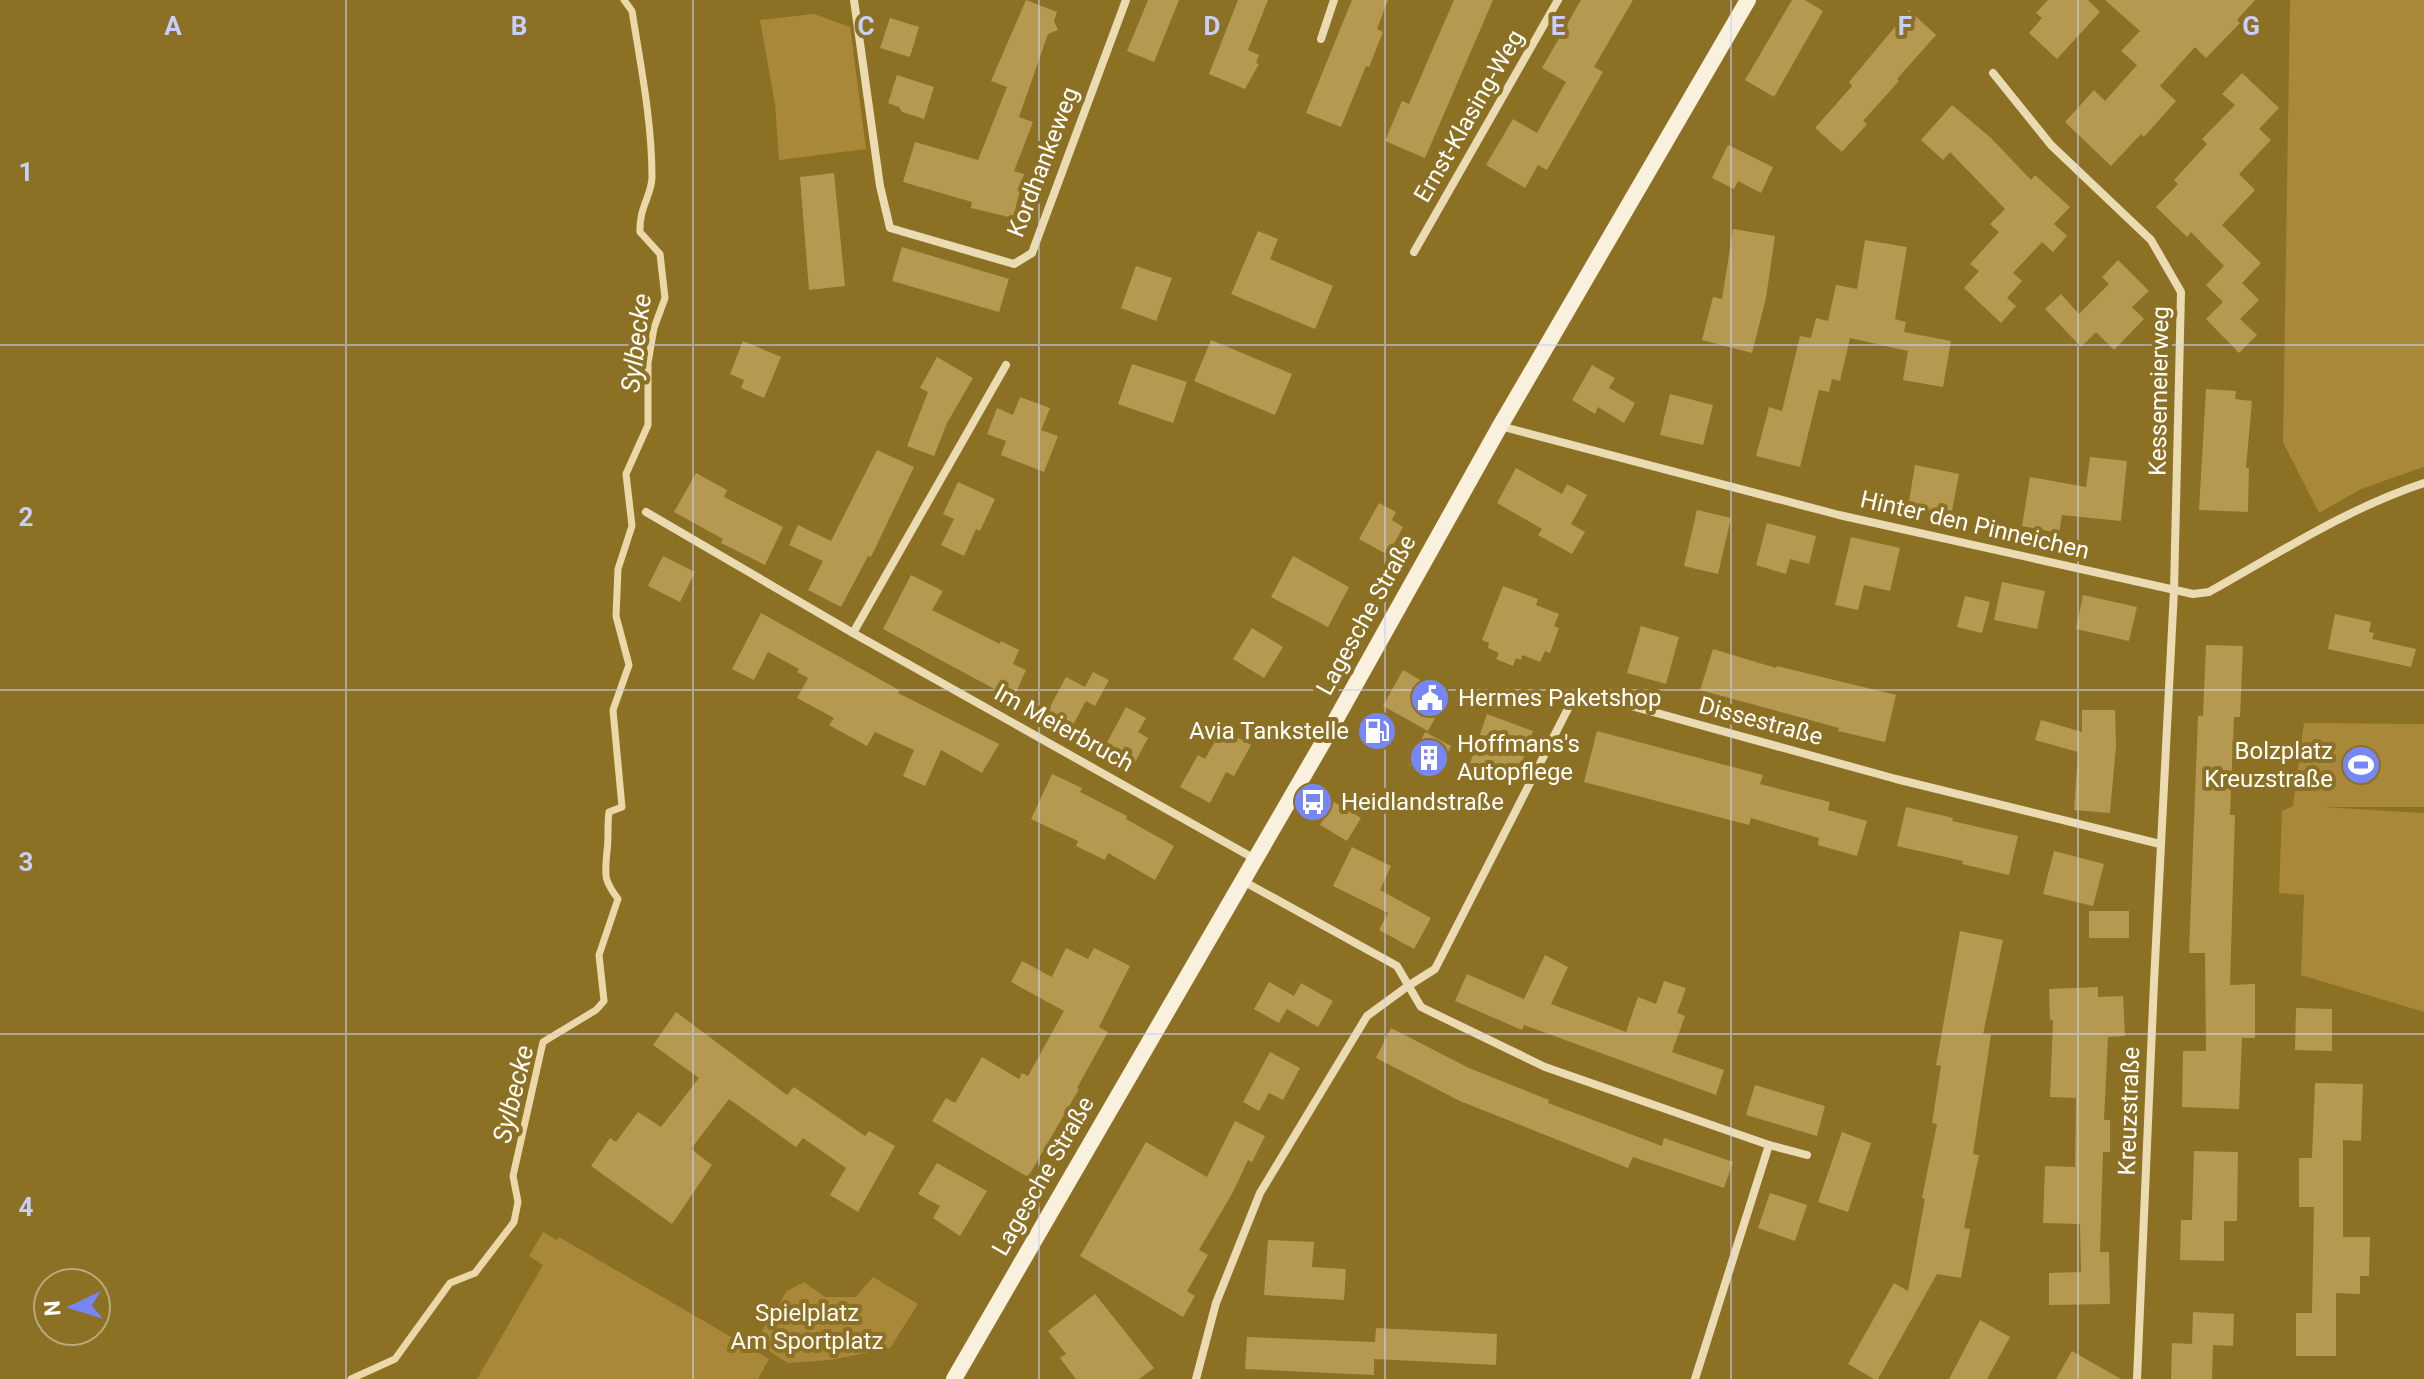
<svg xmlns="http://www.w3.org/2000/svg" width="2424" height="1379" font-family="Roboto,sans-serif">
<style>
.green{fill:#a98939}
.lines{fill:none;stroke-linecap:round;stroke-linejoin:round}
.stream{stroke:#ebd7a7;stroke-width:7}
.building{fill:#b59951}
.street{stroke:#ebdbb3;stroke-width:8}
.secondary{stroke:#f9f1de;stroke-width:16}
.grid{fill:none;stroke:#c9cffb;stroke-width:2;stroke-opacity:0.55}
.labels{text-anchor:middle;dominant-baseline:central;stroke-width:8;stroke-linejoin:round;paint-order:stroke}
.street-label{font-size:24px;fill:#fff;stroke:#8c7024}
.poi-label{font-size:24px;fill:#fff;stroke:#8c7024;text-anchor:start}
.park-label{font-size:24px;fill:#fdfaf3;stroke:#8c7024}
.water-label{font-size:26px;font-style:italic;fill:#fdfbf5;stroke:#8c7024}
.grid-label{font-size:26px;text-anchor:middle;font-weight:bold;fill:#c9cffb;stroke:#8c7024;stroke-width:8;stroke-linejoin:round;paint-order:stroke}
</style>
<rect width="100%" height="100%" fill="#8c7024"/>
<g class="green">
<polygon points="2290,0 2424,0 2424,467 2361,489 2319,513 2283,442"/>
<polygon points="814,14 850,27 866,149 779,160 775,104 760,20"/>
<polygon points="2304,723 2424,724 2424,807 2321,807 2424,813 2424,1012 2301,975 2304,895 2279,893 2282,811 2293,806"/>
<polygon points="543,1232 557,1240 559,1237 769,1359 758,1379 477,1379 543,1265 529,1256"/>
<polygon points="873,1277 918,1304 890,1348 830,1360 788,1363 755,1342 787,1291 804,1282 825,1297 856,1297"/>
</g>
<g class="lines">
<path class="stream" d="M351 1379 395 1359 450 1283 475 1273 514 1222 518 1202 513 1176 543 1042 596 1010 604 1001 599 955 618 899C603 879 605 875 607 851 609 838 607 825 609 812L622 807 613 710 629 665 616 616 618 569 632 526 626 474 648 425V363L654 328 665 298 660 254 640 232C639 207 651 197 652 178 652 122 641 67 632 11L624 0"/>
</g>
<g class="building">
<polygon points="1026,0 1057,12 1054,21 1058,30 1048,34 1019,117 1033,122 1014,171 1024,174 1013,218 971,208 972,202 903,182 915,142 978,160 1007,87 991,81"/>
<polygon points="1148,0 1179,0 1154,62 1127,51"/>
<polygon points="1238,0 1268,0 1248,50 1259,55 1256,63 1259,64 1245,89 1209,74"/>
<polygon points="1352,0 1388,0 1377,29 1383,32 1369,67 1366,66 1341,127 1306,113"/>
<polygon points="1454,0 1493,0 1425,158 1385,141 1402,101 1409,104"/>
<polygon points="1581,0 1633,0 1594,67 1603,72 1547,170 1538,165 1525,188 1486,165 1513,119 1537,133 1554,103 1566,82 1542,68"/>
<polygon points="1792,0 1805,0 1823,11 1774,97 1745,80"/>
<polygon points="2048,0 2088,0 2100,12 2057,59 2029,33 2042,18 2036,13"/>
<polygon points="2105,0 2255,0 2237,20 2240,23 2206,58 2195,47 2160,86 2176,101 2144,137 2141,134 2111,166 2065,122 2094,90 2105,101 2137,65 2121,51 2140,31"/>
<polygon points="1909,10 1936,35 1897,79 1899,81 1863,121 1867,124 1842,152 1815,128 1852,86 1849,82"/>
<polygon points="890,18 919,27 910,57 880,48"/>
<polygon points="2242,73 2279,108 2259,129 2271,140 2239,174 2255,190 2222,225 2261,263 2242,283 2259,300 2240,319 2257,335 2239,353 2206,319 2223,302 2206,285 2224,266 2191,232 2187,237 2156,207 2178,184 2174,180 2207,144 2202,139 2235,105 2222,94"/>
<polygon points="897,75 934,87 924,119 902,112 899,107 888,103"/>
<polygon points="1952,105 1991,138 2031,180 2035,175 2070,207 2054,224 2067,236 2053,252 2042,242 2013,273 2022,281 2007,298 2016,306 2001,323 1964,288 1979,271 1970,264 1999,232 1990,224 2005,209 1950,152 1943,160 1921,140"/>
<polygon points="1728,145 1773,167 1761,193 1738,181 1734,189 1712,178"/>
<polygon points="834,173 845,286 809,290 800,177"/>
<polygon points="1733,229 1775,236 1766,298 1752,353 1702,340 1713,297 1722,299"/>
<polygon points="1258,231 1278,239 1270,259 1333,286 1315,329 1231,294"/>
<polygon points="1865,240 1907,247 1895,319 1906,322 1904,332 1951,341 1943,387 1903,380 1908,351 1850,338 1840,381 1832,379 1829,392 1819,390 1800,467 1756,456 1769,407 1782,411 1800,336 1811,338 1816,318 1828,321 1836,285 1857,289"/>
<polygon points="902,247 1009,279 999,312 892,281"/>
<polygon points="2118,260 2149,291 2132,307 2144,319 2114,350 2096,332 2081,347 2045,309 2061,294 2079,314 2109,284 2102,277"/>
<polygon points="1136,266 1172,278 1156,321 1121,308"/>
<polygon points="1211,340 1292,374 1275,415 1194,381"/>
<polygon points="743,341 781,357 764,398 741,388 744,380 730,374"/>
<polygon points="937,357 973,378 947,423 934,456 907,446 928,392 920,388"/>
<polygon points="1132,364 1187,382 1173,423 1118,404"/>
<polygon points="1592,365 1615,378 1609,388 1635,403 1624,423 1598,407 1595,414 1572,400"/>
<polygon points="2206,389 2236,391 2235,399 2252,401 2246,468 2249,468 2248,512 2199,510"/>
<polygon points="1670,394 1713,405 1703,445 1660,435"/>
<polygon points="1020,397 1050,408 1041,430 1058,436 1044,472 1001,455 1006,441 987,434 997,408 1013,415"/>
<polygon points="877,450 914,467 871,557 868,556 841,607 808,590 823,561 789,545 798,525 831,541"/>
<polygon points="2090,457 2127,461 2121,521 2062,515 2059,533 2022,526 2030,477 2086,487"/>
<polygon points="1915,465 1959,474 1951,516 1908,507"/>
<polygon points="1516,468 1562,494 1567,484 1587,495 1571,524 1585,532 1572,554 1538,535 1542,529 1497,503"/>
<polygon points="696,473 727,490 724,497 783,527 765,565 721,543 723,539 674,512"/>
<polygon points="958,482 995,499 980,531 976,529 964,556 941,545 954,519 943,514"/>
<polygon points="1379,503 1396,512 1392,520 1403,527 1388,555 1359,539"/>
<polygon points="1697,510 1731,518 1718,574 1684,566"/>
<polygon points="1767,523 1816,536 1809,564 1790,559 1786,574 1756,565"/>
<polygon points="1851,537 1900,548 1890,591 1864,585 1858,610 1835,605"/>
<polygon points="663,556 695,572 680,602 648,586"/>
<polygon points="1293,556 1349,587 1328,627 1271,597"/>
<polygon points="911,575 943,591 932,610 1000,644 1001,641 1019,650 1013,664 1026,670 1013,699 883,629"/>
<polygon points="2002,582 2045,591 2037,629 1994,620"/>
<polygon points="1503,586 1538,599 1536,605 1559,614 1554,626 1559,628 1550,653 1545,651 1540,662 1522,655 1521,660 1516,658 1513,666 1496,659 1499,653 1488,648 1489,643 1482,640"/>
<polygon points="2083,595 2137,607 2129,641 2076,629"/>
<polygon points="1965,596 1990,602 1982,633 1957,627"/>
<polygon points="761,613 899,690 898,693 999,744 982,773 941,750 925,786 903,776 914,750 875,732 867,746 829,725 834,718 797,698 808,678 797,672 799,669 768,652 754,680 732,669"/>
<polygon points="2335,614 2371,622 2369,632 2374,633 2372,639 2416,649 2411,667 2328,649"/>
<polygon points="1641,626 1679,637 1666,684 1627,673"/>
<polygon points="1252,628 1283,647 1264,678 1233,659"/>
<polygon points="2206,645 2243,646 2240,717 2234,717 2230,815 2235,815 2230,985 2255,984 2255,1038 2242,1038 2239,1109 2182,1107 2183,1051 2206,1051 2205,953 2189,953 2198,716 2203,716"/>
<polygon points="1713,649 1776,668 1777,666 1896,695 1885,742 1838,731 1839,728 1700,690"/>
<polygon points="1403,670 1447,696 1428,731 1383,706"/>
<polygon points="1093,672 1109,680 1095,706 1086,701 1069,732 1044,718 1066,677 1085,687"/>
<polygon points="1126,707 1146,718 1138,732 1148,738 1133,766 1103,750"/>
<polygon points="2082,710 2115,710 2116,746 2110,813 2074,810 2078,752 2035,740 2041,720 2082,732"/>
<polygon points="1487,714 1533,731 1516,779 1470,763"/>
<polygon points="1222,729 1251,745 1234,776 1226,772 1210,803 1180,787 1198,755 1205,759"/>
<polygon points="1597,731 1763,775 1760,784 1830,802 1828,810 1867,821 1857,856 1818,845 1819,838 1751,818 1749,825 1584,782"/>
<polygon points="1425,732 1451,746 1434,778 1409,765"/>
<polygon points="1052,774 1082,788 1080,792 1127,816 1126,819 1174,846 1155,880 1108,853 1105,860 1076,846 1078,841 1031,819"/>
<polygon points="1334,802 1361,818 1347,841 1320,825"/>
<polygon points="1906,807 1953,818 1952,821 2018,836 2009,875 1962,864 1963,861 1897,846"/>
<polygon points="1352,847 1391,866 1380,890 1431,918 1414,949 1379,930 1388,913 1333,886"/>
<polygon points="2054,851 2104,864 2093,906 2043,894"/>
<rect x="2089" y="911" width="40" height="27"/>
<polygon points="1960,931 2003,940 1983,1034 1991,1035 1973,1154 1979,1155 1964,1228 1970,1229 1961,1278 1937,1274 1878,1379 1874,1379 1848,1364 1894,1283 1908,1291 1925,1199 1922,1198 1937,1124 1932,1123 1941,1066 1936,1065"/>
<polygon points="1066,948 1088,959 1094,948 1130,966 1099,1027 1108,1032 1077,1088 1079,1089 1028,1177 932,1121 946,1098 955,1103 982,1057 1019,1079 1022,1073 1028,1076 1064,1011 1011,982 1022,961 1052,977"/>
<polygon points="1545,955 1568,967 1551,1004 1626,1032 1638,997 1656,1004 1664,981 1686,988 1677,1013 1685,1016 1672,1052 1724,1070 1716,1095 1524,1025 1522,1030 1455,1001 1467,974 1524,999"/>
<polygon points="1269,982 1294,996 1301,983 1333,1001 1318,1027 1287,1009 1288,1007 1279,1023 1254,1009"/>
<polygon points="2098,987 2098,997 2123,996 2125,1036 2108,1037 2104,1120 2110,1120 2110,1152 2103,1152 2100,1252 2109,1252 2110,1304 2049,1305 2049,1273 2081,1272 2080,1224 2043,1223 2045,1166 2075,1167 2076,1098 2050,1097 2053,1020 2050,1020 2049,989"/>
<polygon points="2296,1008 2332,1009 2332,1051 2295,1050"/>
<polygon points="676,1012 787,1095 794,1087 865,1136 869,1131 895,1146 858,1212 830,1195 846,1168 803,1138 796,1147 729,1099 691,1149 712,1165 672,1224 591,1166 610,1138 616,1142 638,1112 661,1127 699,1078 653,1045"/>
<polygon points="1391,1028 1469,1068 1549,1100 1548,1103 1662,1146 1664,1138 1733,1162 1724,1188 1633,1157 1628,1168 1460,1101 1376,1058"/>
<polygon points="1270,1052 1300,1068 1283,1100 1269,1093 1259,1111 1243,1102"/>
<polygon points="2315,1083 2363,1084 2361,1141 2343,1140 2343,1237 2370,1237 2369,1276 2360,1276 2360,1294 2336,1293 2336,1356 2296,1356 2296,1313 2312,1313 2314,1207 2299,1207 2299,1158 2312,1158"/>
<polygon points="1755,1085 1825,1106 1817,1136 1746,1115"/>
<polygon points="1235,1121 1265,1136 1252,1162 1248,1160 1233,1192 1199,1250 1208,1255 1187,1291 1195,1296 1183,1317 1080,1256 1146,1142 1207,1177"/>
<polygon points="1842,1132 1871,1143 1848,1212 1818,1202"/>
<polygon points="2194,1151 2238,1152 2237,1221 2224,1221 2224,1261 2180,1260 2181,1220 2192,1220"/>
<polygon points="937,1163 987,1191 960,1236 933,1218 940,1206 918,1194"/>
<polygon points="1770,1193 1807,1205 1795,1241 1758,1228"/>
<polygon points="1268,1240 1314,1242 1312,1267 1346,1269 1344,1300 1264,1295"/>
<polygon points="1095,1294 1154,1368 1139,1379 1076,1379 1060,1358 1066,1354 1048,1331"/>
<polygon points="2193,1312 2234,1314 2233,1346 2213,1345 2212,1379 2171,1379 2172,1343 2192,1344"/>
<polygon points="1980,1320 2010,1337 1987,1379 1949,1379"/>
<polygon points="1376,1328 1497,1334 1496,1365 1374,1359 1374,1375 1245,1369 1247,1337 1375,1342"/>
<polygon points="2072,1351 2121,1379 2056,1379"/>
</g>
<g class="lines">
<g class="street">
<polyline points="854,0 880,186 890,228 1014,264 1032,253 1126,0"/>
<polyline points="1321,39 1334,0"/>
<polyline points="1993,73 2051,145 2151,240 2181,292 2174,590 2154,982 2137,1379"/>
<polyline points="1414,252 1558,0"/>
<path d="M1500 426 1839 515 2193 594 2209 592C2279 553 2348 508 2424 483"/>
<polyline points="646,512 853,633 1255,859"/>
<polyline points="853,633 1006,365"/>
<polyline points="1243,881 1397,966 1421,1007 1545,1067 1769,1145 1695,1379"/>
<polyline points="1769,1145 1807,1155"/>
<polyline points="1196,1379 1216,1303 1260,1193 1367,1016 1408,986 1435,969 1577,691 1896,779 2160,844"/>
</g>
<polyline class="secondary" points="954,1379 1326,737 1500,426 1748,0"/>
</g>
<path class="grid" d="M346 0V1379M693 0V1379M1039 0V1379M1385 0V1379M1731 0V1379M2078 0V1379M0 345H2424M0 690H2424M0 1034H2424"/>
<defs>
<g id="civic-disc" transform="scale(2)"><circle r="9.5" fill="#7786f5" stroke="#8c7024"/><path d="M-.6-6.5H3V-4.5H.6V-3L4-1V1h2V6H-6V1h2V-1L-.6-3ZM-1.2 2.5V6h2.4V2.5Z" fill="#fff"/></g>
<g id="fuel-disc" transform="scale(2)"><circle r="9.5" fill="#7786f5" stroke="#8c7024"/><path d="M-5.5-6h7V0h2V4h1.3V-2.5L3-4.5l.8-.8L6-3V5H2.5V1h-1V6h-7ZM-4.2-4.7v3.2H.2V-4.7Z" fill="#fff"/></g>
<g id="building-disc" transform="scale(2)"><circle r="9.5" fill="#7786f5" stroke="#8c7024"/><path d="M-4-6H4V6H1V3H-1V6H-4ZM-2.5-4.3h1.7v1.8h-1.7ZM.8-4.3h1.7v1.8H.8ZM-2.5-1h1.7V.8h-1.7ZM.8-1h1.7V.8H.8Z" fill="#fff"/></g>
<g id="stadium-disc" transform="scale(2)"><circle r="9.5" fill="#7786f5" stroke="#8c7024"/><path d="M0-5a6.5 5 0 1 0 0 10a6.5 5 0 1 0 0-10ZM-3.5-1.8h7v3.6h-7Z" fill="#fff"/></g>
<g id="bus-disc" transform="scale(2)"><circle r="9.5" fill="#7786f5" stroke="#8c7024"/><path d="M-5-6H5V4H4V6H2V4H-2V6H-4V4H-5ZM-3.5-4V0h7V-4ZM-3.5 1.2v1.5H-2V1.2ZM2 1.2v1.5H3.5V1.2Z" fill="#fff"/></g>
</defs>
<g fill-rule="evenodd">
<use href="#civic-disc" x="1430" y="698"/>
<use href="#fuel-disc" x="1377" y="731"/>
<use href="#building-disc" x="1429" y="758"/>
<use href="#stadium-disc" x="2361" y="765"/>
<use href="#bus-disc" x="1313" y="802"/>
</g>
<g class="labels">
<g class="street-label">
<text transform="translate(1469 116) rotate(-60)">Ernst-Klasing-Weg</text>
<text transform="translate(1043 162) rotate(-69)">Kordhankeweg</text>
<text transform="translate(2159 391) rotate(-89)">Kessemeierweg</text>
<text transform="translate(1975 525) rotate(13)">Hinter den Pinneichen</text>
<text transform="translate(1366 615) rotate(-61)">Lagesche Straße</text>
<text transform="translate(1761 721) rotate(15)">Dissestraße</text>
<text transform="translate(1064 728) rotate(29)">Im Meierbruch</text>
<text transform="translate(2129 1111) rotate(-88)">Kreuzstraße</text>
<text transform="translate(1043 1176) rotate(-60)">Lagesche Straße</text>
</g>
<g class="poi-label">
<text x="1458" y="698">Hermes Paketshop</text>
<text x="1349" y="731" text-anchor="end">Avia Tankstelle</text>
<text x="1457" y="744">Hoffmans's<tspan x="1457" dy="28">Autopflege</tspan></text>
<text x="2333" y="751" text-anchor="end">Bolzplatz<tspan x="2333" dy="28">Kreuzstraße</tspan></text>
<text x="1341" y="802">Heidlandstraße</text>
</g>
<g class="park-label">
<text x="807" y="1313">Spielplatz<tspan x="807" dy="28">Am Sportplatz</tspan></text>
</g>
<g class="water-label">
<text transform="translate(636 343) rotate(-83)">Sylbecke</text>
<text transform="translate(513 1094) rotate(-76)">Sylbecke</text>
</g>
</g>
<g class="grid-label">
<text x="173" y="35">A</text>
<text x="519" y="35">B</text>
<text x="866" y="35">C</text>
<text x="1212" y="35">D</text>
<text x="1558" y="35">E</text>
<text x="1905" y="35">F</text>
<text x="2251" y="35">G</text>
<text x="26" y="181">1</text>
<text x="26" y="526">2</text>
<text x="26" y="871">3</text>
<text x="26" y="1216">4</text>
</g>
<g transform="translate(72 1307) rotate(266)"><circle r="38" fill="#8c7024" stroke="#baa97c" stroke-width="2"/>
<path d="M0-6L14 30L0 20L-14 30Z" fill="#7786f5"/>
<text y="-12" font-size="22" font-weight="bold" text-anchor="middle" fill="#ffffff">N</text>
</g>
</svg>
